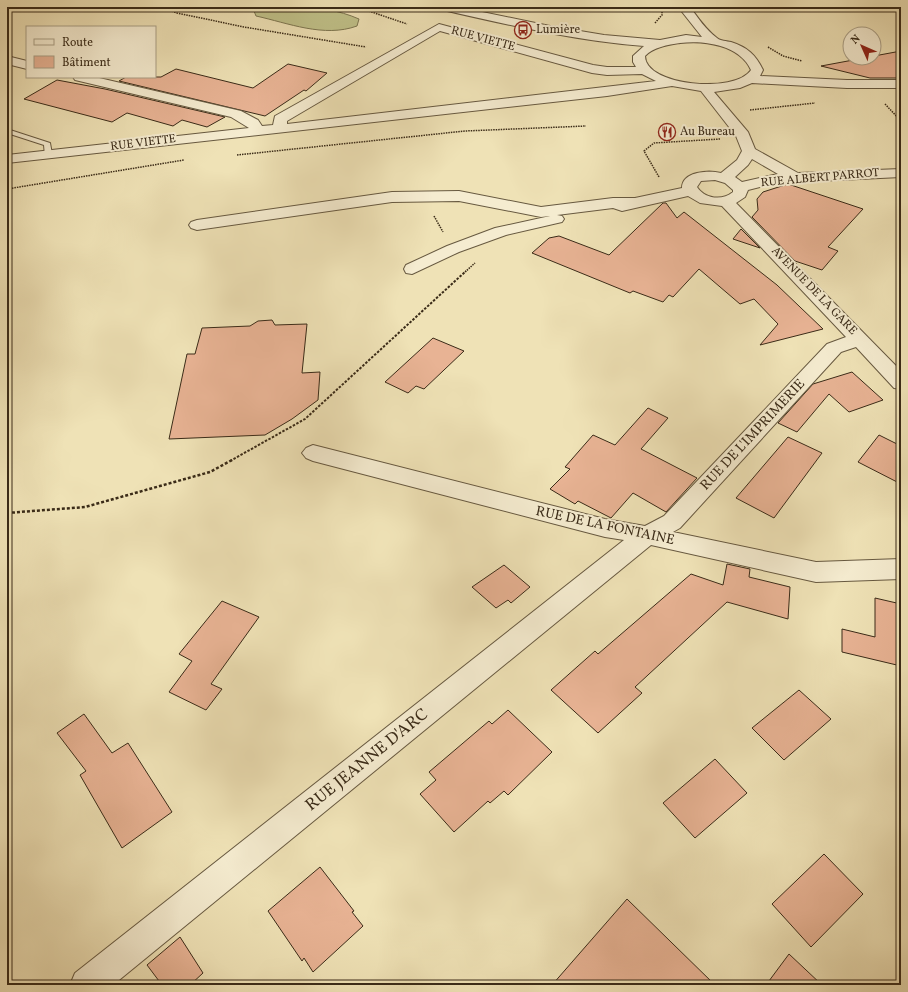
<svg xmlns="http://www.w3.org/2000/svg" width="908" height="992" font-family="Vollkorn,serif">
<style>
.green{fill:#c0c189;stroke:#7d7650}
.building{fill:#e8b394;stroke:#3a2b18}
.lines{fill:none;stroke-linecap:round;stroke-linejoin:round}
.lane-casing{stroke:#675940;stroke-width:2}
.street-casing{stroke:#675940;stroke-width:2}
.path-far2{stroke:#3a2b18;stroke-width:1.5;stroke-dasharray:1.5 1;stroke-linecap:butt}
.path-far1{stroke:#3a2b18;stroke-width:2;stroke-dasharray:2.5 1.5;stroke-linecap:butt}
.path{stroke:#3a2b18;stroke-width:2.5;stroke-dasharray:3 2;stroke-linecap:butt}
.lane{fill:#f5ecd0;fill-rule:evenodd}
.street{fill:#f5ecd0;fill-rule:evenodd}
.labels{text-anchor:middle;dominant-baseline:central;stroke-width:4;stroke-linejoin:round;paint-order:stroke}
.far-poi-label{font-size:12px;fill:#3a2b18;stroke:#f5ecd0;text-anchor:start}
.far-street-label{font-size:12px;fill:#3a2b18;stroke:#f5ecd0}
.street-label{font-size:14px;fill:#3a2b18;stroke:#f5ecd0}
.near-street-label{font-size:17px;fill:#3a2b18;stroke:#f5ecd0}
</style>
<rect width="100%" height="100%" fill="#efe2b6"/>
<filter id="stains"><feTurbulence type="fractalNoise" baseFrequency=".005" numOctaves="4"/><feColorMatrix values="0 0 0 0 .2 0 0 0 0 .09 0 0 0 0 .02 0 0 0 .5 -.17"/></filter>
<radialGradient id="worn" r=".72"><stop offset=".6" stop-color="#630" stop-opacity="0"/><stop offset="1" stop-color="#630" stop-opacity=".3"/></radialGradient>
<path class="green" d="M228 7C272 7 318 1 359 19L357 26C324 38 288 23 256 16L254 11Z"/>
<g class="building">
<polygon points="901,51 901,78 870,78 821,66 864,58 874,58 874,56"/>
<polygon points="288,64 327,73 306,91 304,90 265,116 119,81 126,77 161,77 176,69 253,88"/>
<polygon points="57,80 105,89 225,117 207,127 182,120 173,126 127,113 112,122 24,99"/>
<polygon points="788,184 863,209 828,247 838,251 822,270 795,261 752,217 758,210 757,199 763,192"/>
<polygon points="663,203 666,203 677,218 684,212 777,285 823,329 760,345 778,324 754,299 740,304 699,269 673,297 669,295 663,302 633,291 630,293 532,253 549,238 559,236 609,255"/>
<polygon points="741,229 760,248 733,239"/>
<polygon points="272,320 275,325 307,324 302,373 320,372 318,400 292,419 265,435 169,439 187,354 195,354 202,328 250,326 258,321"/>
<polygon points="433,338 464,351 424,389 416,386 408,393 385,382"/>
<polygon points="852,372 883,400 849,412 829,394 797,432 778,423 813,384"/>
<polygon points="648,408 668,418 641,449 697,478 666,512 633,493 611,518 578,501 575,504 550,489 570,469 565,467 593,435 615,445"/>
<polygon points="879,435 901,446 901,484 858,462"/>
<polygon points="788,437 822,453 774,518 736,498"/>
<polygon points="727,564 750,569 749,577 790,587 788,619 727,602 635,687 642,693 598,733 551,690 595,651 598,654 691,574 723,585"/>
<polygon points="504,565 530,587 511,603 508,600 496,608 472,587"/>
<polygon points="875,598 901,604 901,666 842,652 842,629 875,637"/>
<polygon points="222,601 259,617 211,684 222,689 206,710 169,692 192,661 179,654"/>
<polygon points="799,690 831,719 784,760 752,728"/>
<polygon points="508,710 552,752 508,795 504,791 490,803 488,801 454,832 420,794 436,780 429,772 489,721 492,724"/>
<polygon points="84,714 112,753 128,743 172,812 122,848 80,775 86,771 57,733"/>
<polygon points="715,759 747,793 695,838 663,803"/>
<polygon points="824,854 863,894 811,947 772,904"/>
<polygon points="320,867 354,911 352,912 363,926 313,972 304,958 302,961 268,911"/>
<polygon points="627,899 715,985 552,985"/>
<polygon points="180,937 203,973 190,985 162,985 147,965"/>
<polygon points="789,954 822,985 766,985"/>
</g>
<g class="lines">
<g class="lane-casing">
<polygon id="lane" points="7,129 50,143 52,154 45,156 44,145 7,133"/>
</g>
<g class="street-casing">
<g id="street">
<path d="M438 7H458L550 26 604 35 660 40 686 35 702 37 679 8 690 7C698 18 706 30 717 38 720 41 727 41 731 42 747 47 756 55 763 70L760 76 847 80H901V88H847L752 83 740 88 714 92 748 132 755 149 798 173 901 169V177L776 183 748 190 745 197 736 203 901 371V389L894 388 856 347 841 352 680 528 673 532 816 562 901 559V579L816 582 651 545 113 985H70L75 973 624 540 605 537 313 461 306 458 302 453 306 448 313 445 605 519 645 526 664 516 827 344 846 337 722 206 700 203 688 196 622 211 613 208 557 215 562 216 564 219 562 222 506 235 459 252 412 274 406 273 404 269 406 265 447 246 495 228 550 216 541 217 459 201 392 202 197 230 191 228 189 225 191 222 197 220 392 192 459 191 541 207 613 198H635L682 188C682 171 709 170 721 173L737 160 742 151 736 136 701 91 672 86 607 96 7 163V155L249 128 231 117 75 80 73 77H95L241 111 258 120 262 126 273 125 275 116 439 24 593 65 607 67H636L633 62V56L644 46C576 41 509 25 443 10ZM440 31 592 73 607 75 642 74 656 81 287 124V121ZM680 43C704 40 740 45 751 70 735 94 645 86 645 56 653 47 668 45 680 43ZM752 159 778 174 742 182 735 177 748 165ZM715 180 725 183 733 190V192C722 201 705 199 697 187L701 181Z"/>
<polygon points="7,56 27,61 27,69 7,64"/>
</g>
</g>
<g class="path-far2">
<polyline points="160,7 177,13 244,27 366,47"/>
<polyline points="357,7 407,24"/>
<polyline points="417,7 424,9"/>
<polyline points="655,23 662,15 662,7"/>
<polyline points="768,47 783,56 802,61"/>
<polyline points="885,104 901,121"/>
<polyline points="750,110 815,103"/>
<polyline points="237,155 465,131 586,126"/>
<polyline points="659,177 644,151 654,143 720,139"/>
<polyline points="7,189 184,160"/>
<polyline points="434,216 443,232"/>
<polyline points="465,272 475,263"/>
</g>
<polyline class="path-far1" points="230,461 305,419 466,271"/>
<polyline class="path" points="7,513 85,507 210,472 232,460"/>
<use href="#lane" class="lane"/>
<use href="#street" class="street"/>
</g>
<defs>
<g id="bus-ring" transform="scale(0.9)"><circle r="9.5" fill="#f5ecd0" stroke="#8f2418" stroke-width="1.5"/><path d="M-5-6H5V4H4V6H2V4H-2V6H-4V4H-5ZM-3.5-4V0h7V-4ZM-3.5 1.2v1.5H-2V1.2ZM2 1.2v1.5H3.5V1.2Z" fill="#8f2418"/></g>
<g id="restaurant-ring" transform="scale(0.9)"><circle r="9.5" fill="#f5ecd0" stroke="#8f2418" stroke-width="1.5"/><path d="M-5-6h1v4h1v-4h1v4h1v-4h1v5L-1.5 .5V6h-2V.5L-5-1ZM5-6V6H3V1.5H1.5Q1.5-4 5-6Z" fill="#8f2418"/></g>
</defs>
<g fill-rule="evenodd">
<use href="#bus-ring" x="523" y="30"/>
<use href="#restaurant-ring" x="667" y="132"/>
</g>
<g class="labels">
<g class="far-poi-label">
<text x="536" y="30">Lumière</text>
<text x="680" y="132">Au Bureau</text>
</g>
<g class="far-street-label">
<text transform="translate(483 39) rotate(15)">RUE VIETTE</text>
<text transform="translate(143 143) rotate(-7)">RUE VIETTE</text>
<text transform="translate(820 178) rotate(-5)">RUE ALBERT PARROT</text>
<text transform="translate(814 291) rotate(46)">AVENUE DE LA GARE</text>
</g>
<g class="street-label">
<text transform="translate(753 435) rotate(-47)">RUE DE L'IMPRIMERIE</text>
<text transform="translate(605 526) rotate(12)">RUE DE LA FONTAINE</text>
</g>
<g class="near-street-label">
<text transform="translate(367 760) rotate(-39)">RUE JEANNE D'ARC</text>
</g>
</g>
<rect width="908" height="992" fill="none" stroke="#efe2b6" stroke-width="24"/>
<rect x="8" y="8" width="892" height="976" fill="none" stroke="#3a2b18" stroke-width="2"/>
<rect x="12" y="12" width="884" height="968" fill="none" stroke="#3a2b18"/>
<rect x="26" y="26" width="130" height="52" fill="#f5ecd0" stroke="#aa9f86"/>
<rect x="34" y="39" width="20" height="6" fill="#f5ecd0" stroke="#aa9f86"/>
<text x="62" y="46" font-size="12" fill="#3a2b18">Route</text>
<rect x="34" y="56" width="20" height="12" fill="#e8b394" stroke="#aa9f86"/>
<text x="62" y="66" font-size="12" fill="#3a2b18">Bâtiment</text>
<g transform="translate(862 46) rotate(315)"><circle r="19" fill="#f5ecd0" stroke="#aa9f86"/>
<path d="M0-3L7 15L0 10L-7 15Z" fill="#8f2418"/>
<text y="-6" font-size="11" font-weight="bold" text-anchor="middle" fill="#3a2b18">N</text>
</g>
<rect width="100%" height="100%" filter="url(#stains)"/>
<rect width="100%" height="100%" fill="url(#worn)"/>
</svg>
